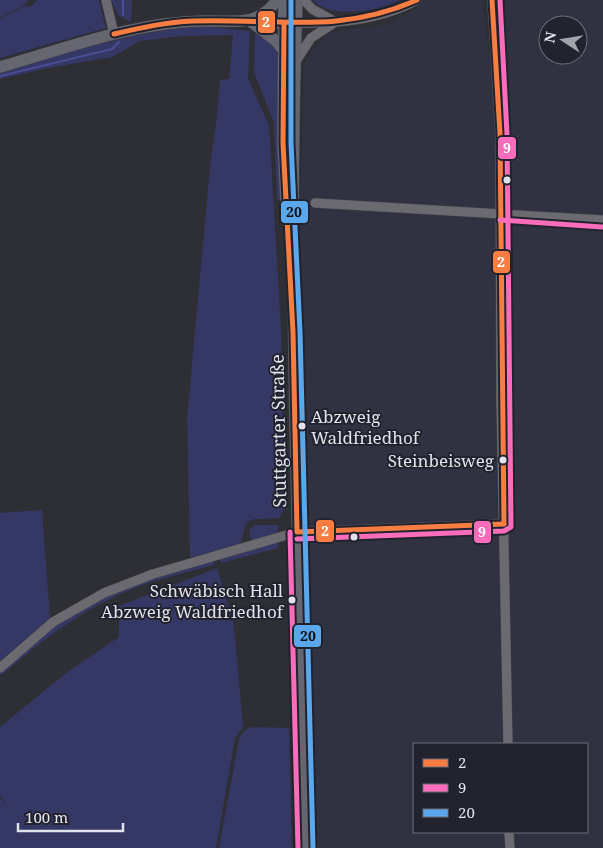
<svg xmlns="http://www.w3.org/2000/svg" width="603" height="848" font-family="'Noto Serif',serif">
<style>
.built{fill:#303242;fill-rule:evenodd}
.green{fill:#353765}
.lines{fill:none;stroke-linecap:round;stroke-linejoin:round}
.stream{stroke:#4b4d95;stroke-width:2}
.minor-casing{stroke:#4c4c52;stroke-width:10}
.major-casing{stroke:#4c4c52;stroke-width:12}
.minor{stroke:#6a6a70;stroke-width:9}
.major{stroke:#656670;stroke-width:11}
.bus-1-casing{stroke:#22232e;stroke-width:9}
.bus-2-casing{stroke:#22232e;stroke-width:9}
.bus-3-casing{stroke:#22232e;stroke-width:9}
.bus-1{stroke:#f77d43;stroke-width:5}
.bus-2{stroke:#fb6dba;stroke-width:5}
.bus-3{stroke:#5aa8eb;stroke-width:5}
.bus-dot{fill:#e1e2ea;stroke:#22232e;stroke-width:2}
.labels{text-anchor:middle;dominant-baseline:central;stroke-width:4;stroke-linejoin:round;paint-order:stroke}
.bus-label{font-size:17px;fill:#e1e2ea;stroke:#22232e;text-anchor:end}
.street-label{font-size:18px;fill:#e1e2ea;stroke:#22232e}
.line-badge{stroke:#22232e;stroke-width:2}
.badge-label{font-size:14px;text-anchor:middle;font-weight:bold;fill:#fff}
.pale-badge-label{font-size:14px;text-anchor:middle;font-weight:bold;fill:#111}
</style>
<rect width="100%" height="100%" fill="#2e2f35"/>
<path class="built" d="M427 0H482L491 74 499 75 497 26 501 25V0H603V848H311L300 210 304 66 309 54 327 35 337 31 390 24ZM548 25H578V55H548ZM414 744H587V832H414Z"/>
<g class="green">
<polygon points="0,0 28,0 24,5 0,17"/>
<polygon points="37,0 99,0 106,28 0,58 0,18 24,6 30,7"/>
<polygon points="111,0 132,0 131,22 118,15"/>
<path d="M313 0H400C378 11 331 20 313 0Z"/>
<path d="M210 27 250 31 248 78 269 126 270 141 281 330 285 508 279 518 255 519 246 523 240 546 190 557 187 418 211 157 216 126 220 80 229 79 233 35 183 36 140 41 112 57 43 69 0 79V71C68 54 140 27 210 27Z"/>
<path d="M255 34C269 36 276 47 279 61L282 198 280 201 277 199 274 123 254 72Z"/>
<polygon points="42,510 50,618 0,661 0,513"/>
<polygon points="255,525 278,525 278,533 252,542 249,530"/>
<polygon points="279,541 278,548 221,563 219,559"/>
<path d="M213 561 214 565C184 573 151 580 123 593 77 613 40 642 3 674L0 675 1 671C32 644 62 616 99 598 132 581 177 571 213 561Z"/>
<polygon points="217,568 234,626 243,727 235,738 216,848 0,848 0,798 10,809 0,796 0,727 66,673 119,637 119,606"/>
<polygon points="251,727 289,728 292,848 219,848 239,739 244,731"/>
<polygon points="293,728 299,728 301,848 296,848"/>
</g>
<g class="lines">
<g class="stream">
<polyline points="123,15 123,0"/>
<polyline points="0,76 112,49 119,42"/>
</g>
<g class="minor-casing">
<g id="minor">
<polyline points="106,0 114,34"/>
<polyline points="304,0 312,9 334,21"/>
<polyline points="492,0 500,134 501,402 508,744"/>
<path d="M278 23C325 24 375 23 417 0"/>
<polyline points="296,61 311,38 334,23"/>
<polyline points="315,203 603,220"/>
<polyline points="0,668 53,622 104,593 153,574 297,532 504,524"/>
<polyline points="509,832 510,848"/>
</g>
</g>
<g class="major-casing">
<g id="major">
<polyline points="284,0 283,143 286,202"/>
<path d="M297 0C287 283 299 565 306 848"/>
<polyline points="250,21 276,41 284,51"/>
<polyline points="257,22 277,23"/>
<path d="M0 67C67 48 134 22 204 21 234 20 257 28 277 0"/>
</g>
</g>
<use href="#minor" class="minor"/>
<use href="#major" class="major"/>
<g class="bus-1-casing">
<g id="bus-1">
<polyline points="492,0 500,134 504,524"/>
<polyline points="284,23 283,143 293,332 297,532 504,524"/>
<path d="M114 34C140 28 166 22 193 21 275 18 338 35 417 0"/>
</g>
</g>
<g class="bus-2-casing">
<g id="bus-2">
<polyline points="500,220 602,227"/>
<polyline points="290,532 298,848"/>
<polyline points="297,539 504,531 511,527 507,134 500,0"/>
</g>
</g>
<g class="bus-3-casing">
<polyline id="bus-3" points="291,0 291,143 300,332 313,848"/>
</g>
<use href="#bus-1" class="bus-1"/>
<use href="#bus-2" class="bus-2"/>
<use href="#bus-3" class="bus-3"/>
</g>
<g class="bus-dot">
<circle cx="507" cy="180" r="4.5"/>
<circle cx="302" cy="426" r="4.5"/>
<circle cx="503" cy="460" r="4.5"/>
<circle cx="354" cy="537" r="4.5"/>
<circle cx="292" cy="600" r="4.5"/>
</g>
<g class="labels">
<g class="bus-label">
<text x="311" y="416" text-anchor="start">Abzweig<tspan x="311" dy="21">Waldfriedhof</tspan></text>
<text x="494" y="460">Steinbeisweg</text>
<text x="283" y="590">Schwäbisch Hall<tspan x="283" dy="21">Abzweig Waldfriedhof</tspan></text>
</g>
<g class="street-label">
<text transform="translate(278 431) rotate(-91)">Stuttgarter Straße</text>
</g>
</g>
<g class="line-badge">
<rect x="257" y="10" width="19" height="24" rx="5" fill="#f77d43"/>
<rect x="497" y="136" width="20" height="24" rx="5" fill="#fb6dba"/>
<rect x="280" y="200" width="29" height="24" rx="5" fill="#5aa8eb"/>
<rect x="492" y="250" width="19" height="24" rx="5" fill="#f77d43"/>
<rect x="315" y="519" width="20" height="24" rx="5" fill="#f77d43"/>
<rect x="473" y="520" width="19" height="24" rx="5" fill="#fb6dba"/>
<rect x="293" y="624" width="29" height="24" rx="5" fill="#5aa8eb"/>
</g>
<g class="badge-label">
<text x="266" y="27">2</text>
<text x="507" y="153">9</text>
<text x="501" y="267">2</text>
<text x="325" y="536">2</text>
<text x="482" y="537">9</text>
</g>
<g class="pale-badge-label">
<text x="294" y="217">20</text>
<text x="308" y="641">20</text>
</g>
<rect x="413" y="743" width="175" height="90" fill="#22232e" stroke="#6e6f79"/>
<rect x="423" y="759" width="25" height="8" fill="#f77d43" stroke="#6e6f79"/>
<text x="458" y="768" font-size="15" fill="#e1e2ea">2</text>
<rect x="423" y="784" width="25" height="8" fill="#fb6dba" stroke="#6e6f79"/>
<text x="458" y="793" font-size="15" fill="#e1e2ea">9</text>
<rect x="423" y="809" width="25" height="8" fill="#5aa8eb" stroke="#6e6f79"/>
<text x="458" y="818" font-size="15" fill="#e1e2ea">20</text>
<g transform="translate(563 40) rotate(282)"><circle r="24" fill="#22232e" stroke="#6e6f79"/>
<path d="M0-4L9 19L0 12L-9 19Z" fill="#a2a3ab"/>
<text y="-8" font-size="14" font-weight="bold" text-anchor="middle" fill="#e1e2ea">N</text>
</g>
<path d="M18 823v8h105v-8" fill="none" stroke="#e1e2ea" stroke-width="2.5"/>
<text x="25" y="823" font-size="15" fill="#e1e2ea" stroke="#22232e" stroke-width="4" paint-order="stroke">100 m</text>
</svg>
